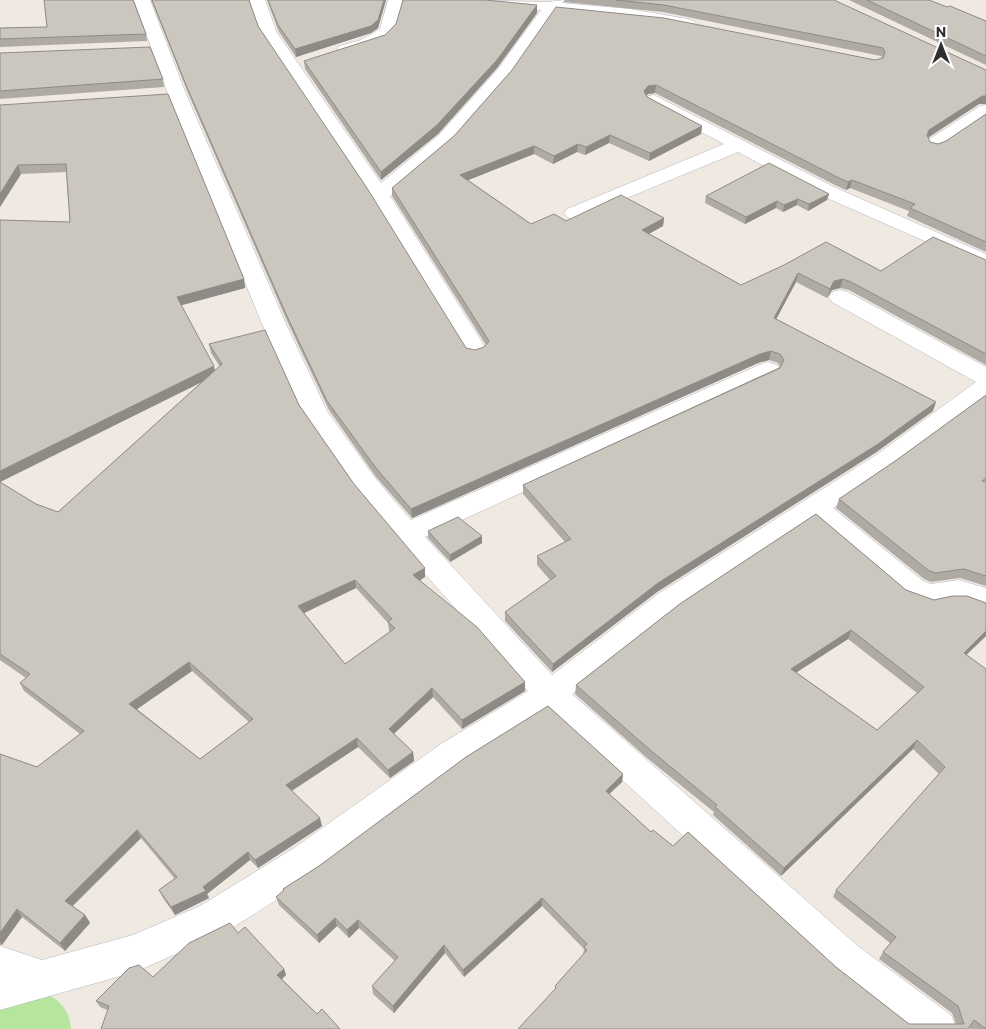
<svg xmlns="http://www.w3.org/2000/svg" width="986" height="1029" font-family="Commissioner,sans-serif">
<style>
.green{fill:#b6e59e}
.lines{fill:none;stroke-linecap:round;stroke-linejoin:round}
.minor-casing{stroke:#b4b7c1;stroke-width:1}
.minor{fill:#fff;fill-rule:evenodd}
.wall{fill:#afaba4;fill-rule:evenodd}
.shaded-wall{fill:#8e8b86}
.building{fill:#cbc7bf;stroke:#8e8b86;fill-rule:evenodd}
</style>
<rect width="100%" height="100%" fill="#efe9e1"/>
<path class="green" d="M43 992C59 999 70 1010 71 1029H0V998Z"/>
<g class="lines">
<g class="minor-casing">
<g id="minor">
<polygon points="134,0 150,0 186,94 286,324 327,411 375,478 411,520 759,365 768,362 777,365 780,370 777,375 425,537 552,675 658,594 876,455 976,382 832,302 829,297 832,292 840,290 848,292 986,367 986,398 894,467 833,508 923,581 931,584 959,580 986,588 986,612 963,603 948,603 931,607 903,597 813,521 678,610 572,694 859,947 951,1015 957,1029 905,1029 833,973 548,712 465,764 320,872 226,932 135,972 0,1010 0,946 42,960 133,935 200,906 294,848 441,744 528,691 396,541 357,492 302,413 262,324 168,94"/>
<polygon points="249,0 265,0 277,33 381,183 439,135 498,69 541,10 479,5 474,3 471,0 547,2 564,0 562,3 631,9 688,19 694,21 696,24 694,27 688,29 631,19 556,12 510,77 453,143 390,196 487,350 483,355 475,357 467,355 463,350 369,195 261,33"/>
<path d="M388 0H404L393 34C378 43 357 58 339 54L337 50 339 46 361 40 380 29Z"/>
<polygon points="654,95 834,187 986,254 986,268 820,195 738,152 581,217 574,219 567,217 564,213 567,209 724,144 648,104 645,100 648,96"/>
<polygon points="986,105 986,118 942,148 935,150 928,148 926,144 928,140 980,106"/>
</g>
</g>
<use href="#minor" class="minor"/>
</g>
<g class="wall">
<polygon points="151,0 249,0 258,26 466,348 475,350 484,347 486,345 392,196 392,188 454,136 512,70 875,60 882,58 881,56 663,12 564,2 565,0 834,0 979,104 928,138 930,142 938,144 946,141 986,114 986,252 907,216 909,211 850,188 846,190 835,185 655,93 648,94 647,95 647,97 702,126 701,134 649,161 609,143 585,155 577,152 553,164 534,154 468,180 531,224 566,221 664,218 663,226 649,234 741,285 784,265 881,271 986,260 986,365 849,290 840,288 832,290 827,298 796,282 776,319 933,411 875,453 657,592 552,672 505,621 505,612 550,580 537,565 537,556 565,542 523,494 523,485 780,367 778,363 769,360 758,363 412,518 376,477 329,410 288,323 188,93"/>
<polygon points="267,0 386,0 378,28 371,33 296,57 279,32"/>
<polygon points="849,0 929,0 986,21 986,65"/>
<polygon points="537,13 497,68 438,134 381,180 305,69 304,61 385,35 396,24"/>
<polygon points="47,27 146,34 147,41 0,47 0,28"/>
<polygon points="0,53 163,79 164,87 0,99"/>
<path d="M0 105 244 279 245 288 181 305 215 371 220 367 211 353 209 344 299 405 354 484 425 577 420 580 525 691 462 729 433 697 394 734 413 752 414 761 390 778 358 747 292 791 322 826 258 868 250 860 207 894 209 898 175 915 163 898 159 890 175 879 141 838 73 906 85 915 90 923 65 951 22 917 2 945H0V754L37 767 80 734 24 691 20 683 26 678 0 660V220L70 222 66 172 21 174 0 207ZM202 382 58 512 36 504 0 482ZM356 588 388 623 389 631 390 632 345 664 304 613ZM192 671 249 722 200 759 137 709Z"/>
<polygon points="829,194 827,200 808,211 797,205 783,212 776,208 745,224 705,203 706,196"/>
<polygon points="986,395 986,586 960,578 931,582 924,579 836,508 839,499 898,459"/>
<path d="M816 514 906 590 934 600 952 596H967L986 603V636L966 655 986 669V1029H971L969 1028 968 1029H518L555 990V986L583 955 584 949 542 906 464 977 445 953 394 1013 373 994 372 986 395 961 359 928 349 938 337 926 319 943 279 905 276 897 283 891V889L319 866 466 757 548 706 623 774 622 782 609 794 651 832 653 830 673 846 688 832 836 967 909 1024H956L952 1013 879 959 883 952 890 943 833 897 836 890 939 774 913 749 781 876 713 815 714 812 647 758 575 694 576 685 681 603ZM848 639 917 693 877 730 796 672Z"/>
<polygon points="428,531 482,536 482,543 450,562 428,538"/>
<polygon points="238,933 284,969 286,975 282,979 317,1014 107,1010 100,1007 96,1001 153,977"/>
</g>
<g class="shaded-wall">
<polygon points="384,0 386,0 378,28 371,33 296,57 295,49"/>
<polygon points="537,5 537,13 497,68 438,134 381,180 381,172"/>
<polygon points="656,85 655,93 648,94 644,99 644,91 648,86"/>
<polygon points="982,96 986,96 986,104 979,104 927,138 927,135 929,130"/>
<polygon points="702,126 701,134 649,161 650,153"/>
<polygon points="610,135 609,143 585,155 586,147"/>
<polygon points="578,144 577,152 553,164 554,156"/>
<polygon points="534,146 534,154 461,183 460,175"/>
<polygon points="18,165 21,174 0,207 0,194"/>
<polygon points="852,180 850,188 846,190 848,182"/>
<polygon points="829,194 827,200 808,211 809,204"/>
<polygon points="798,199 797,205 783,212 784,205"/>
<polygon points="777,201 776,208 745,224 746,217"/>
<polygon points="664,218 663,226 641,238 642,230"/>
<polygon points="798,273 796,282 772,327 774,318"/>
<polygon points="244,279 245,288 179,306 177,297"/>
<polygon points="843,279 840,288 832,290 827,298 830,289 834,281"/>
<polygon points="771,351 769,360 758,363 412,518 411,509 760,354"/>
<polygon points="214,366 216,375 0,482 0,471"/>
<polygon points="936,402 933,411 875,453 657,592 552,672 553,664 658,583"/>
<polygon points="482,536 482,543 450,562 450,555"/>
<polygon points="425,568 425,577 414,584 413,575"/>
<polygon points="355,580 356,588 300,615 298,606"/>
<polygon points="851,630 848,639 788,678 791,669"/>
<polygon points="986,631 986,636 959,662 964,653"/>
<polygon points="189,662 192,671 133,712 129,704"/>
<polygon points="525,682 525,691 462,729 462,720"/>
<polygon points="432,688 433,697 390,737 389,729"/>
<polygon points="357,738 358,747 288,793 286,785"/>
<polygon points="917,740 913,749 781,876 784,868"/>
<polygon points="413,752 414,761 390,778 388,770"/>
<polygon points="623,774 622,782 604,799 606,791"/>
<polygon points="320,818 322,826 258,868 255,860"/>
<polygon points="137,830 141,838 70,908 65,901"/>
<polygon points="248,852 250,860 207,894 209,898 175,915 171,907 203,887"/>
<polygon points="542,898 542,906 464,977 463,970"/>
<polygon points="17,909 22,917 2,945 0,942 0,933"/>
<polygon points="85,915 90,923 65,951 60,943"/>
<polygon points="335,918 337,926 319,943 317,935"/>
<polygon points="358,920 359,928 349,938 347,930"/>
<polygon points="444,945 445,953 394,1013 393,1006"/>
<polygon points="284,969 286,975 280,981 277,975"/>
</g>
<g class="building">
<polygon points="44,0 133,0 146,34 0,39 0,28 47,27"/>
<polygon points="152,0 249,0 258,26 367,188 466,348 475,350 484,347 489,341 392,188 454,136 512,70 556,7 664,18 875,60 883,58 885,52 883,48 664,5 616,0 834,0 986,70 986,96 982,96 929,130 927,135 930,142 938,144 946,141 986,114 986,242 910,208 915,204 852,180 848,182 837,177 656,85 648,86 644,91 647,97 702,126 650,153 610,135 586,147 578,144 554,156 534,146 460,175 531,224 554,214 566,221 621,195 664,218 642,230 741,285 784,265 826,242 881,271 933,237 986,260 986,354 851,282 843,279 834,281 830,289 798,273 774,318 936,402 878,444 658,583 553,664 505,612 556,576 537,556 571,539 523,485 780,368 784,360 780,354 771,351 760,354 411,509 376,468 327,401 286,314 186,85"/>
<polygon points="268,0 384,0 378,20 371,26 295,49 278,25"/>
<polygon points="403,0 485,0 537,5 497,60 437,125 381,172 304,61 385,35 396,24"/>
<polygon points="867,0 929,0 947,7 950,6 986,21 986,56"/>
<polygon points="150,47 163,79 0,91 0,53"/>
<polygon points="168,94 244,279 177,297 214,366 0,471 0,220 70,222 66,164 18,165 0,194 0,105"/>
<polygon points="769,163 829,194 809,204 798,199 784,205 777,201 746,217 706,196"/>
<path d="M265 330 299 405 354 484 425 568 413 575 477 627 525 682 462 720 432 688 389 729 413 752 388 770 357 738 286 785 320 818 255 860 248 852 203 887 206 891 171 907 159 890 177 877 137 830 65 901 85 915 60 943 17 909 0 933V754L37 767 84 731 20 683 30 674 0 654V482L36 504 58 512 222 364 209 344ZM355 580 392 619 388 622 395 628 345 664 298 606ZM189 662 253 719 200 759 129 704Z"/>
<polygon points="986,395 986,478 982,481 986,482 986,576 964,569 935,573 928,570 839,499 898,459"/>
<path d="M816 514 906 590 934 600 952 596H967L986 603V631L964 653 986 669V1029L974 1020 968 1029H518L556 988 555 986 587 950 584 947 587 944 542 898 463 970 444 945 393 1006 372 986 398 957 358 920 347 930 335 918 317 935 276 897 284 890 283 889 319 866 466 757 548 706 623 774 606 791 651 832 653 830 673 846 688 832 836 967 909 1024H964L958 1006 883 952 896 937 836 890 945 767 917 740 784 868 715 807 717 805 649 749 576 685 681 603ZM851 630 924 687 877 730 791 669Z"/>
<polygon points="458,517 482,536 450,555 428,531"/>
<polygon points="230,923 238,933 245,927 284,969 277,975 317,1014 322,1009 340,1029 101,1029 109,1006 96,1001 129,968 139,965 153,977 189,943"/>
</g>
<g transform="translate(941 45)" stroke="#ffffff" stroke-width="4" paint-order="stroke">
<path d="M0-4L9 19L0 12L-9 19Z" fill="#2e2e2e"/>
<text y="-8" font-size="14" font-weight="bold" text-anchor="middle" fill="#2e2e2e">N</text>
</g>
</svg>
